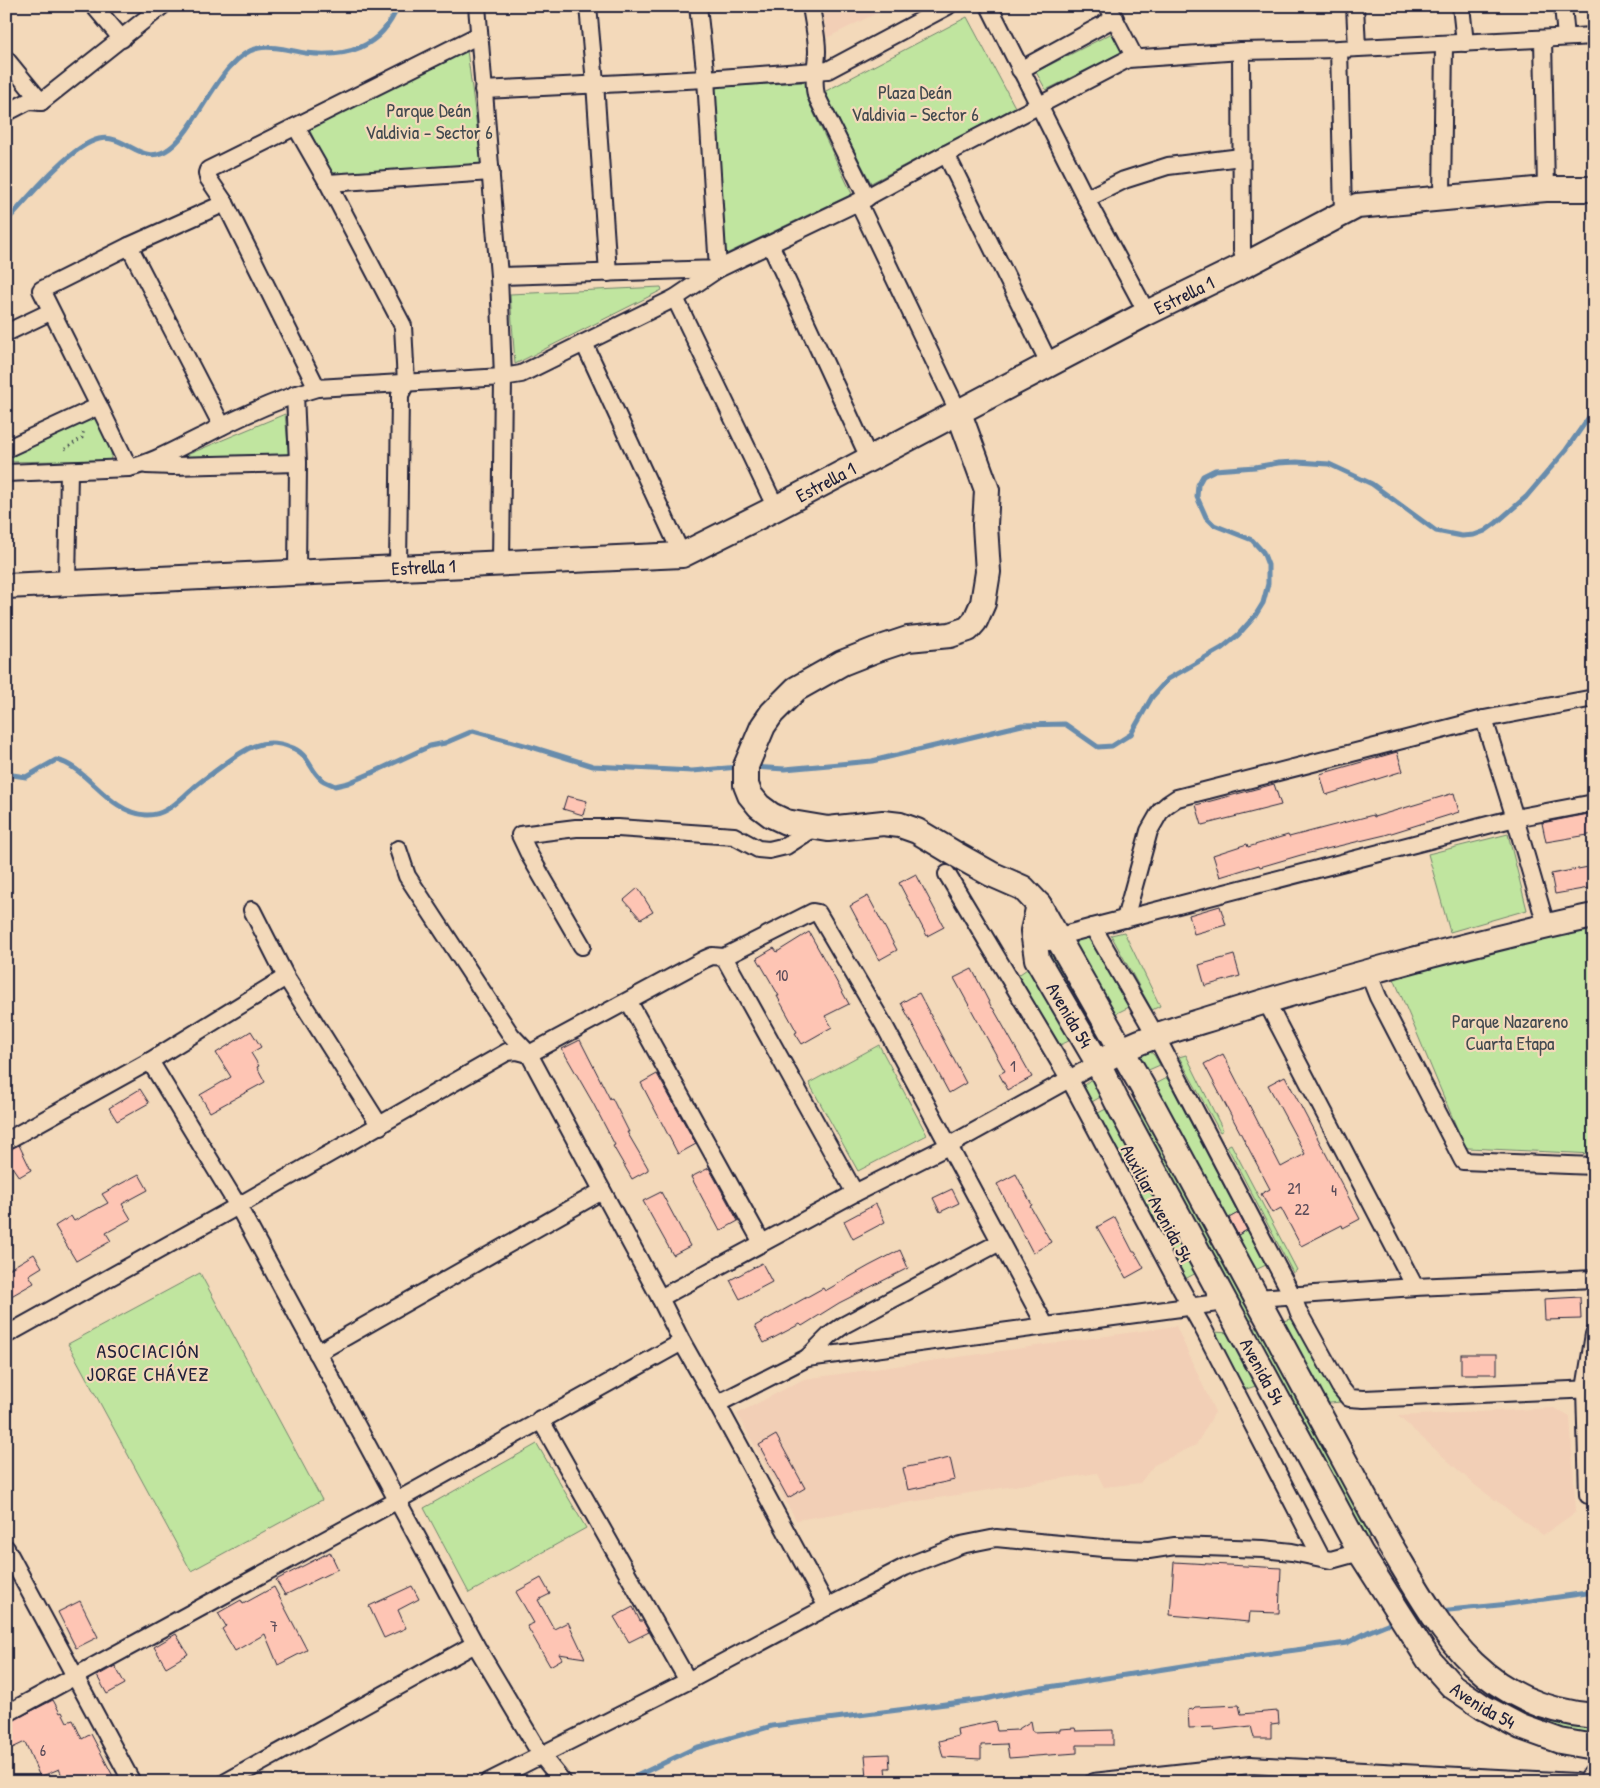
<svg xmlns="http://www.w3.org/2000/svg" width="1600" height="1788" font-family="'Patrick Hand',sans-serif">
<style>
.built{fill:#f2cfb6}
.green{fill:#c0e59f;stroke:#71846d}
.lines{fill:none;stroke-linecap:round;stroke-linejoin:round}
.stream{stroke:#688cac;stroke-width:5}
.building{fill:#fec5b4;stroke:#22223b}
.street-casing{stroke:#22223b;stroke-width:20}
.secondary-casing{stroke:#22223b;stroke-width:28}
.path{stroke:#22223b;stroke-width:3;stroke-dasharray:1 4;stroke-linecap:butt}
.street{stroke:#f3d9ba;stroke-width:16}
.secondary{stroke:#f3d9ba;stroke-width:24}
.labels{text-anchor:middle;dominant-baseline:central;stroke-width:4.5;stroke-linejoin:round;paint-order:stroke}
.number-label{font-size:16px;fill:#594b59}
.park-label{font-size:19px;fill:#42494f;stroke:#f3d9ba}
.street-label{font-size:19px;fill:#22223b;stroke:#f3d9ba}
.neighbourhood-label{font-size:20px;letter-spacing:1px;fill:#22223b;stroke:#f3d9ba}
</style>
<rect width="100%" height="100%" fill="#f3d9ba"/>
<filter id="ink" filterUnits="userSpaceOnUse"><feTurbulence type="fractalNoise" baseFrequency=".02" numOctaves="2"/><feDisplacementMap in="SourceGraphic" scale="10" xChannelSelector="R" yChannelSelector="G"/><feConvolveMatrix kernelMatrix="1 2 1 2 8 2 1 2 1" color-interpolation-filters="sRGB"/></filter>
<g filter="url(#ink)">
<g class="built">
<polygon points="822,6 891,6 827,38"/>
<polygon points="1176,1326 1215,1412 1196,1445 1154,1465 1140,1483 1104,1487 1097,1473 796,1520 737,1414 804,1379"/>
<polygon points="1554,1408 1570,1417 1576,1512 1543,1535 1476,1486 1398,1416"/>
</g>
<g class="green">
<polygon points="967,17 1015,107 871,183 824,92"/>
<polygon points="1114,32 1124,51 1046,90 1036,72"/>
<polygon points="467,50 482,166 331,174 309,129"/>
<polygon points="806,82 809,103 852,194 726,254 715,87"/>
<polygon points="661,287 662,290 515,364 510,294"/>
<polygon points="285,414 289,455 177,459"/>
<path d="M93 417C100 424 116 451 110 460L6 462V457H11Z"/>
<polygon points="1508,834 1527,910 1450,932 1428,854"/>
<polygon points="1594,925 1594,1154 1468,1148 1464,1145 1392,974"/>
<polygon points="1124,932 1160,1006 1152,1010 1111,935"/>
<polygon points="1085,936 1093,941 1129,1007 1113,1015 1072,944 1073,941"/>
<polygon points="1050,951 1053,952 1077,990 1067,994 1046,959 1047,952"/>
<polygon points="1030,967 1073,1039 1058,1046 1017,976"/>
<polygon points="879,1045 927,1135 858,1171 809,1083"/>
<polygon points="1148,1050 1154,1055 1160,1065 1144,1072 1138,1061 1138,1054"/>
<polygon points="1186,1055 1223,1130 1220,1132 1179,1057"/>
<polygon points="1167,1078 1238,1213 1224,1221 1152,1086"/>
<polygon points="1090,1080 1094,1081 1104,1095 1090,1103 1083,1089 1084,1085"/>
<polygon points="1139,1099 1257,1319 1246,1321 1129,1104"/>
<polygon points="1110,1107 1198,1272 1185,1279 1096,1114"/>
<polygon points="1231,1144 1297,1270 1293,1273 1227,1146"/>
<polygon points="1247,1230 1266,1265 1251,1272 1233,1238"/>
<polygon points="200,1273 322,1500 191,1571 68,1344"/>
<polygon points="1294,1318 1340,1402 1321,1404 1278,1323"/>
<polygon points="1262,1327 1373,1532 1371,1536 1367,1538 1363,1536 1250,1329"/>
<polygon points="1213,1332 1231,1333 1259,1385 1243,1390"/>
<polygon points="537,1444 586,1528 469,1593 424,1508"/>
<polygon points="1494,1693 1594,1726 1594,1736 1545,1727 1491,1698"/>
</g>
<g class="lines">
<g class="stream">
<path d="M6 222C26 200 71 145 99 139 127 133 142 169 170 148 200 125 221 55 259 48 274 45 291 51 305 53 347 58 381 48 398 6"/>
<polyline points="753,767 785,769 872,761 1022,725 1065,724 1098,747 1112,746 1131,734 1152,697 1168,679 1222,648 1238,635 1255,616 1263,603 1268,584 1268,565 1263,552 1252,540 1214,525 1206,517 1197,497 1198,485 1203,476 1215,470 1255,467 1278,463 1297,462 1329,464 1372,484 1436,531 1462,536 1474,535 1485,531 1496,523 1526,497 1566,450 1594,410"/>
<path d="M6 774 26 777 56 760C87 766 108 813 146 815 165 816 177 802 191 790 199 782 209 776 218 769 241 752 260 735 290 747 309 753 309 769 321 779 325 782 331 784 335 786L348 783 374 772 430 746 445 743 473 731 535 748 593 766 692 771 739 767"/>
<polyline points="1439,1611 1509,1604 1594,1592"/>
<polyline points="624,1782 695,1748 772,1726 985,1699 1023,1691 1228,1659 1347,1643 1370,1631 1397,1620"/>
</g>
</g>
<g class="building">
<polygon points="1397,752 1403,771 1326,795 1320,774"/>
<polygon points="1274,784 1281,805 1202,825 1196,805"/>
<polygon points="1454,793 1459,812 1385,835 1301,855 1260,867 1259,865 1220,877 1213,855 1247,844 1248,847 1288,835 1289,837 1373,815 1374,817"/>
<polygon points="567,796 587,801 583,815 563,809"/>
<polygon points="1594,813 1594,834 1546,842 1542,823"/>
<polygon points="1594,866 1594,887 1555,894 1551,874"/>
<polygon points="916,874 944,927 927,936 899,883"/>
<polygon points="638,888 653,912 641,919 624,900"/>
<polygon points="868,896 897,950 879,960 850,906"/>
<polygon points="1220,906 1226,925 1194,934 1189,915"/>
<polygon points="809,932 849,1004 825,1016 832,1027 802,1044 795,1033 797,1032 777,996 779,996 757,958 774,948 777,952"/>
<polygon points="1234,955 1240,976 1205,986 1199,965"/>
<polygon points="972,969 992,1008 993,1008 1032,1077 1008,1090 999,1074 1005,1071 954,978"/>
<polygon points="919,993 966,1083 949,1093 901,1003"/>
<polygon points="251,1031 261,1047 251,1053 259,1066 257,1067 265,1082 210,1112 200,1095 231,1077 216,1053"/>
<polygon points="580,1040 610,1099 612,1098 629,1132 627,1132 648,1168 648,1170 632,1179 613,1146 615,1145 593,1103 562,1049"/>
<polygon points="1223,1054 1281,1167 1305,1154 1268,1085 1285,1076 1360,1219 1343,1228 1342,1225 1301,1246 1281,1208 1272,1213 1261,1194 1270,1189 1204,1064"/>
<polygon points="657,1074 696,1144 678,1154 641,1083"/>
<polygon points="140,1089 149,1103 117,1121 109,1108"/>
<polygon points="19,1145 31,1170 19,1177 6,1158 6,1151"/>
<polygon points="709,1168 738,1221 720,1231 691,1177"/>
<polygon points="139,1174 148,1190 122,1204 131,1219 106,1233 111,1241 76,1261 55,1226 71,1216 74,1221 108,1203 102,1194"/>
<polygon points="1016,1174 1032,1205 1030,1206 1051,1242 1033,1253 997,1184"/>
<polygon points="952,1189 959,1203 940,1212 933,1198"/>
<polygon points="661,1192 690,1246 673,1255 643,1201"/>
<polygon points="876,1204 885,1222 853,1239 844,1221"/>
<polygon points="1238,1213 1247,1230 1238,1235 1229,1218"/>
<polygon points="1115,1217 1133,1252 1135,1252 1144,1268 1126,1278 1097,1227"/>
<polygon points="900,1250 908,1268 839,1303 802,1326 800,1324 764,1343 755,1326 823,1288 825,1291 869,1266"/>
<polygon points="34,1254 42,1267 29,1275 34,1283 6,1299 6,1271"/>
<polygon points="762,1263 772,1282 740,1299 730,1280"/>
<polygon points="1580,1297 1581,1319 1545,1320 1544,1299"/>
<rect x="1461" y="1354" width="36" height="20"/>
<polygon points="776,1435 805,1488 788,1498 759,1445"/>
<polygon points="950,1458 955,1480 908,1490 903,1468"/>
<polygon points="330,1552 338,1569 285,1595 276,1580"/>
<polygon points="1174,1562 1281,1568 1279,1613 1250,1612 1249,1622 1170,1615"/>
<polygon points="541,1578 550,1594 538,1600 554,1629 568,1622 585,1658 559,1654 562,1659 550,1666 527,1626 534,1623 516,1592"/>
<polygon points="412,1586 419,1599 398,1610 406,1628 384,1638 369,1606"/>
<polygon points="274,1587 307,1650 278,1665 265,1634 235,1651 222,1629 226,1626 218,1613 241,1600 243,1604"/>
<polygon points="80,1601 98,1637 76,1648 58,1612"/>
<polygon points="633,1607 640,1621 643,1621 649,1632 629,1642 614,1617"/>
<polygon points="176,1634 188,1654 166,1667 154,1647"/>
<polygon points="115,1666 125,1684 107,1694 97,1676"/>
<polygon points="53,1700 60,1713 62,1712 67,1722 73,1720 82,1739 91,1734 114,1778 105,1782 65,1782 59,1769 40,1777 25,1742 6,1751 6,1724"/>
<polygon points="1239,1705 1241,1714 1278,1711 1279,1723 1271,1724 1271,1738 1254,1738 1251,1726 1214,1730 1214,1727 1189,1728 1188,1710 1193,1709 1195,1707"/>
<polygon points="995,1721 997,1731 1017,1730 1031,1721 1033,1732 1060,1731 1060,1729 1075,1728 1076,1731 1113,1730 1113,1745 1077,1745 1077,1753 1009,1758 1007,1744 981,1745 981,1759 943,1757 939,1741 958,1736 957,1729"/>
<polygon points="889,1754 890,1768 885,1768 886,1776 867,1777 865,1755"/>
</g>
<g class="lines">
<g class="street-casing">
<g id="street">
<polyline points="94,6 122,39"/>
<polyline points="477,6 499,276 503,377 501,564"/>
<polyline points="588,6 595,83 608,273"/>
<path d="M811 6C813 21 817 36 817 51 817 66 812 79 816 95L867 198"/>
<polyline points="989,6 1086,199 1147,313"/>
<polyline points="1108,6 1135,58"/>
<polyline points="1355,6 1357,48"/>
<polyline points="1461,6 1465,43"/>
<polyline points="1563,6 1566,37"/>
<polyline points="1543,39 1546,189"/>
<polyline points="1339,49 1343,213"/>
<polyline points="1241,51 1242,250 1245,265"/>
<polyline points="6,59 41,102"/>
<polyline points="1020,70 1115,18"/>
<polyline points="483,90 706,79 828,70 948,6"/>
<polyline points="6,113 29,101 41,102 162,6"/>
<polyline points="296,127 328,183 403,326 406,383 400,395 398,567"/>
<polyline points="946,154 1050,365"/>
<polyline points="328,183 491,172"/>
<polyline points="1086,199 1124,180 1168,166 1241,157"/>
<polyline points="1442,199 1444,44"/>
<polyline points="858,202 959,413"/>
<polyline points="770,244 869,458"/>
<polyline points="129,246 222,426"/>
<polyline points="499,276 718,269 706,79 698,6"/>
<polyline points="675,298 776,508"/>
<polyline points="6,333 50,312"/>
<polyline points="584,343 682,555"/>
<polyline points="317,388 225,203 208,178 207,173 208,170 479,35"/>
<polyline points="295,394 298,463 297,573"/>
<polyline points="6,449 99,406"/>
<polyline points="146,465 173,466 298,463"/>
<polyline points="129,468 99,406 41,290 129,246 225,203"/>
<path d="M6 473 129 468C155 462 179 447 203 436 239 417 278 399 317 388L503 377 521 374 675 298 718 269 858 202 946 154 1128 59 1241 51 1339 49 1594 36"/>
<polyline points="67,583 69,471"/>
<polyline points="1484,719 1515,818 1546,925"/>
<polyline points="398,849 407,876 511,1035 529,1054 660,1298 682,1342 717,1404 827,1607"/>
<polyline points="947,874 1070,1080 1181,1289 1203,1328 1321,1557"/>
<polyline points="252,910 286,977 380,1126"/>
<polyline points="1125,919 1149,831 1161,810 1168,804 1177,798 1484,719 1594,698"/>
<polyline points="1093,927 1156,1036 1292,1295 1299,1313 1340,1387 1349,1398 1364,1399 1594,1389"/>
<polyline points="1049,942 1056,937 1093,927 1515,818 1594,803"/>
<polyline points="582,946 530,856 520,835 576,828 618,828 734,836 758,849 769,850 786,846 814,828"/>
<polyline points="724,957 855,1193"/>
<polyline points="1368,972 1378,997 1463,1161 1594,1166"/>
<polyline points="1266,1001 1415,1287"/>
<polyline points="629,1002 762,1243"/>
<polyline points="150,1061 238,1206 475,1644 541,1755 563,1782"/>
<polyline points="6,1141 150,1061 286,977"/>
<polyline points="660,1298 855,1193 950,1145 1098,1063"/>
<polyline points="1256,1298 1415,1287 1594,1279"/>
<polyline points="1594,1334 1585,1389 1588,1495 1594,1495"/>
<polyline points="6,1335 238,1206 507,1052 517,1051 529,1054 705,959 712,956 724,957 813,912 818,913 884,1025 1045,1325"/>
<polyline points="317,1353 602,1191"/>
<polyline points="807,1358 830,1335 844,1325 1000,1242"/>
<polyline points="717,1404 807,1358 1225,1302"/>
<polyline points="540,1419 688,1681"/>
<polyline points="6,1548 132,1782"/>
<polyline points="6,1714 398,1500 682,1342"/>
<polyline points="226,1782 475,1644"/>
<polyline points="488,1782 688,1681 827,1607 905,1567 961,1545 996,1538 1103,1548 1149,1550 1175,1546 1263,1549 1292,1552 1331,1560 1360,1552"/>
<polyline points="1093,1782 1250,1765 1576,1782"/>
<polyline points="1585,1782 1594,1770"/>
</g>
</g>
<g class="secondary-casing">
<g id="secondary">
<path d="M959 413 987 490 985 525 988 572 983 603 975 621 968 629 950 635 908 639 875 650 842 663 796 689 772 713 763 726 746 766V785L750 795 759 806 771 815 786 822 828 829 883 823 900 825 917 831 957 855 991 874 1023 888 1039 905 1142 1086 1389 1543C1442 1632 1479 1705 1594 1716"/>
<path id="s1" d="M6 586 682 555 776 508 1147 313 1245 265 1357 206 1546 189H1594"/>
<path id="s2" d="M1039 905 1033 931 1037 959 1098 1063 1116 1100 1360 1552 1429 1660 1452 1686 1483 1707 1521 1727 1560 1741 1594 1747"/>
<path d="M1109 1057C1147 1035 1192 1025 1234 1011 1299 990 1365 973 1431 955 1485 941 1539 927 1594 916"/>
</g>
</g>
<polyline class="path" points="65,449 82,438 84,430"/>
<use href="#street" class="street"/>
<use href="#secondary" class="secondary"/>
</g>
</g>
<g class="labels">
<g class="number-label">
<text x="782" y="975">10</text>
<text x="1013" y="1066">1</text>
<text x="1294" y="1188">21</text>
<text x="1334" y="1190">4</text>
<text x="1302" y="1209">22</text>
<text x="274" y="1626">7</text>
<text x="43" y="1750">6</text>
</g>
<g class="park-label">
<text x="915" y="92">Plaza Deán<tspan x="915" dy="22">Valdivia - Sector 6</tspan></text>
<text x="429" y="110">Parque Deán<tspan x="429" dy="22">Valdivia - Sector 6</tspan></text>
<text x="1510" y="1021">Parque Nazareno<tspan x="1510" dy="22">Cuarta Etapa</tspan></text>
</g>
<g class="street-label">
<text stroke="none"><textPath href="#s1" startOffset="1242">Estrella 1</textPath></text>
<text stroke="none"><textPath href="#s1" startOffset="838">Estrella 1</textPath></text>
<text stroke="none"><textPath href="#s1" startOffset="418">Estrella 1</textPath></text>
<text stroke="none"><textPath href="#s2" startOffset="120">Avenida 54</textPath></text>
<text transform="translate(1157 1203) rotate(62)">Auxiliar Avenida 54</text>
<text stroke="none"><textPath href="#s2" startOffset="525">Avenida 54</textPath></text>
<text stroke="none"><textPath href="#s2" startOffset="930">Avenida 54</textPath></text>
</g>
<g class="neighbourhood-label">
<text x="148" y="1350">ASOCIACIÓN<tspan x="148" dy="23">JORGE CHÁVEZ</tspan></text>
</g>
</g>
<rect width="1600" height="1788" fill="none" stroke="#f3d9ba" stroke-width="25"/>
<rect x="12" y="12" width="1575" height="1763" fill="none" stroke="#22223b" stroke-width="2" filter="url(#ink)"/>
</svg>
